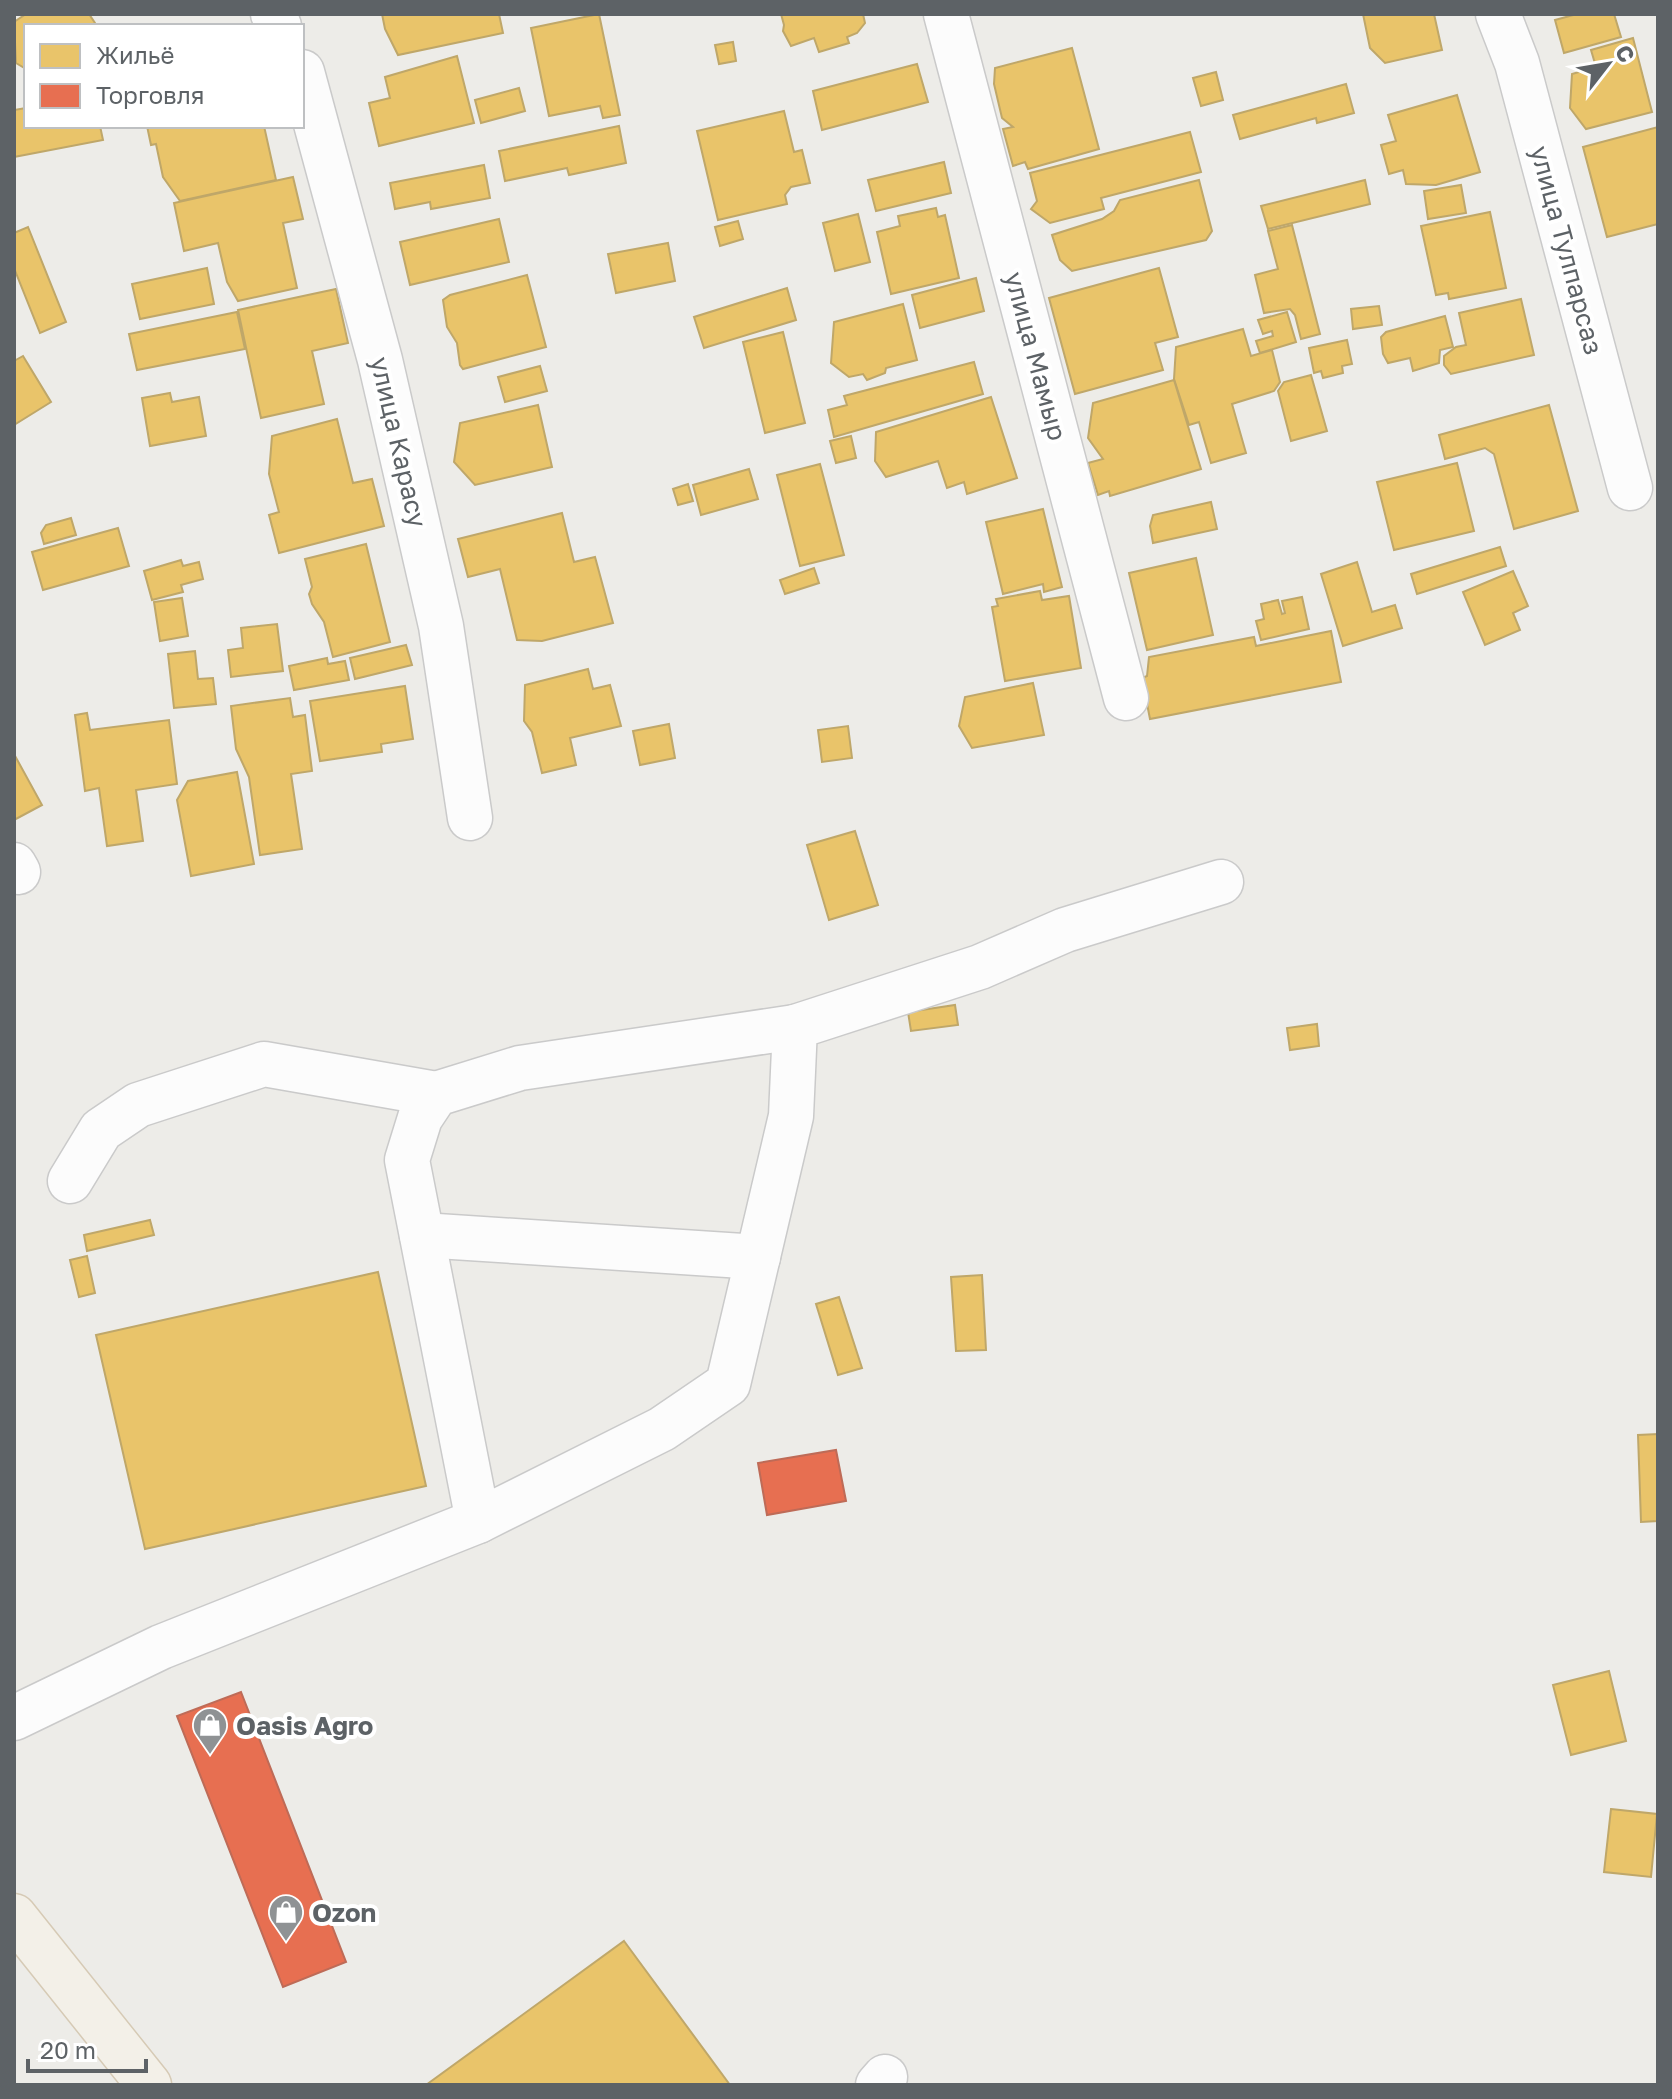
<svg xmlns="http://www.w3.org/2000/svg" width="1672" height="2099" font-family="'Golos Text',sans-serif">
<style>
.homes{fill:#e9c46a;stroke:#bfa769;stroke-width:2}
.shops{fill:#e76f51;stroke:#be6b57;stroke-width:2}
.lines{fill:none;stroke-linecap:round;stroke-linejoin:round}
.minor-casing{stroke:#cacaca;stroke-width:47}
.major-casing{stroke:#d6cab5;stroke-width:47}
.minor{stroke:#fcfcfc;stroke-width:44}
.major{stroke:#f3f0e8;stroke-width:44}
.labels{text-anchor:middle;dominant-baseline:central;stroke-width:8;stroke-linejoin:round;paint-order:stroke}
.street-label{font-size:26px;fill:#5d6266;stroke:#fff}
.poi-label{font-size:26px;font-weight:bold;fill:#5d6266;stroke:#fff;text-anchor:start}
</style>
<rect width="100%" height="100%" fill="#edece8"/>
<g class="homes">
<polygon points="26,14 89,14 97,26 26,26 26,69 16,63 14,22"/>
<polygon points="382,14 499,14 503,33 398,55 385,29"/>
<polygon points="599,14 620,115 603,118 600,106 549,116 531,28"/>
<polygon points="781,14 863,14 865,23 857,33 847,37 849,43 819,52 814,38 791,46 783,31 784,25"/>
<polygon points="1363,14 1434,14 1442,50 1385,63 1370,48"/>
<polygon points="1577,14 1614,14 1621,37 1564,53 1555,20"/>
<polygon points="1633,38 1652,112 1586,129 1570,108 1572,74 1596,67 1591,50"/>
<polygon points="733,42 736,61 719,64 715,45"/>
<polygon points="1072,48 1099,149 1028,169 1025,162 1013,166 1003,129 1013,127 1002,118 994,84 995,68"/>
<polygon points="457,56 474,123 379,146 369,103 390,98 385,77"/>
<polygon points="917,64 928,102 822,130 813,91"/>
<polygon points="1216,72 1223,100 1201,106 1193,78"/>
<polygon points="1346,84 1354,113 1317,123 1316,118 1240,139 1233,115"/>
<polygon points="519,88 525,111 481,123 475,100"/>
<polygon points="1457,95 1480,172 1436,185 1406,184 1403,170 1389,174 1381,145 1396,141 1388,115"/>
<polygon points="26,108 26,126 100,126 103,140 14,157 14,110"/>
<polygon points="784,111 794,152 802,150 810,183 791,187 785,195 787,204 718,220 697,131"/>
<polygon points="147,126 264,126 276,180 180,201 163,177 156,144 151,145"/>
<polygon points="619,126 626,163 569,175 567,168 505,181 499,151"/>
<polygon points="1658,127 1658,224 1607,237 1583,147"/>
<polygon points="1190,132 1201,172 1101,198 1104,209 1050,223 1031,209 1037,201 1030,173"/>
<polygon points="944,162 951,193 876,211 868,180"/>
<polygon points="484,165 490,198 431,209 430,202 395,209 390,183"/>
<polygon points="293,177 303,219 283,223 297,288 238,301 227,282 218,243 184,251 174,203"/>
<polygon points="1199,180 1212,231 1206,240 1072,271 1060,260 1052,235 1102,219 1114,211 1120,200"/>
<polygon points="1365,180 1370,204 1268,229 1261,206"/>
<polygon points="1461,185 1466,213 1428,219 1424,191"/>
<polygon points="936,208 938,217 945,215 959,278 891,294 877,232 900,226 898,216"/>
<polygon points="1490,212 1506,288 1449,299 1448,293 1436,295 1421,226"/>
<polygon points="858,214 870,262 835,271 823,223"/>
<polygon points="499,219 509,262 410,285 400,242"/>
<polygon points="738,221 743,239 720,246 715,227"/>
<polygon points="1292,225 1320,334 1301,339 1295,315 1290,309 1264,313 1255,275 1278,269 1268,231"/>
<polygon points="28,227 66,322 40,333 14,268 14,233"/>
<polygon points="668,243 675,281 616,293 608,254"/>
<polygon points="207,268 214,304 140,319 132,284"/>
<polygon points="1159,268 1178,337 1155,343 1163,370 1075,394 1049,298"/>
<polygon points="527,275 546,347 463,369 460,365 457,343 447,327 443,300 450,295"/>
<polygon points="976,278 984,311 920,328 912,295"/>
<polygon points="787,288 796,320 704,348 694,317"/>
<polygon points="336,289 348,343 312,351 324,404 261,418 238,310"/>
<polygon points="1521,299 1534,355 1451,374 1444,365 1444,356 1456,347 1466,345 1459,313"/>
<polygon points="903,304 917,360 886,368 885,373 867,380 863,374 849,377 831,363 834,322"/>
<polygon points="1379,306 1382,325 1353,329 1351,309"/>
<polygon points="237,312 245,349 137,370 129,334"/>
<polygon points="1287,312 1296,342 1260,353 1256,341 1273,336 1272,331 1263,334 1258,320"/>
<polygon points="1445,316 1453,347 1440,350 1439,363 1413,371 1410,358 1388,363 1383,354 1381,337 1386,332"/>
<polygon points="1243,329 1251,356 1272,350 1280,382 1274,391 1232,404 1246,453 1211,463 1199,422 1189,425 1174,379 1176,347"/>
<polygon points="783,332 805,423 765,433 743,342"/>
<polygon points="1347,340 1352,364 1342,366 1343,373 1323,378 1321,371 1314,373 1309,348"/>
<polygon points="23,356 51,402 14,425 14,361"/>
<polygon points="974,362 983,394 834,437 828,410 847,405 844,396"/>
<polygon points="540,366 547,391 505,402 498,377"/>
<polygon points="1311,375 1327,431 1291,441 1278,391 1284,382"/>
<polygon points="1174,380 1201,469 1110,496 1109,491 1098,495 1088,463 1103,459 1088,438 1093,403"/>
<polygon points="170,393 172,402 199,397 206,436 150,446 142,398"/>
<polygon points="991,397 1017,478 967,494 964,482 947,488 938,461 886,477 875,461 876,432"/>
<polygon points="538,405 552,467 475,485 454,462 460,423"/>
<polygon points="1549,405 1578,511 1514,529 1494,454 1485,448 1445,459 1439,435"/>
<polygon points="337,419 353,483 372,479 384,526 279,553 269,515 279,512 269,474 272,436"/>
<polygon points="851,436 856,458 836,463 830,441"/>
<polygon points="1457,463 1474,531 1394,550 1377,482"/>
<polygon points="820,464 844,555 800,566 777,475"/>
<polygon points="749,469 758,499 701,515 693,485"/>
<polygon points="688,484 693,501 678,505 673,489"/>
<polygon points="1211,502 1217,529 1153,543 1150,526 1153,515"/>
<polygon points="1043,509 1062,587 1044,592 1043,584 1003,594 986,522"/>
<polygon points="562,513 574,562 595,557 613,623 542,641 517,640 500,569 468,577 458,539"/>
<polygon points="71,518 76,535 44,544 41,533 46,525"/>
<polygon points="118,528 129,566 43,590 32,552"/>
<polygon points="366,544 390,642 333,657 324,622 312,604 309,594 312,587 305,559"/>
<polygon points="1500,547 1506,566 1417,594 1411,574"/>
<polygon points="1196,558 1213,635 1147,650 1129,573"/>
<polygon points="181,560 183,566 199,562 203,579 181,585 183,592 152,600 144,571"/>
<polygon points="1357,562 1372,612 1395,605 1402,628 1343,646 1321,574"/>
<polygon points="814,568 819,583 785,594 780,580"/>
<polygon points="1513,571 1528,606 1513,613 1520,630 1485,645 1463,592"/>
<polygon points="1040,591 1042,600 1069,596 1081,668 1005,681 992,607 998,606 996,599"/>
<polygon points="1302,597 1309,629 1261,640 1256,621 1264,619 1261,604 1278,600 1282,614 1285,613 1282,601"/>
<polygon points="182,598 188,636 160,641 154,602"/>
<polygon points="277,624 283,671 231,677 228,650 243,648 241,628"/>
<polygon points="1331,631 1341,682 1150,719 1142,678 1147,676 1149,657 1254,637 1256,646"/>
<polygon points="406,645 412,665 355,679 350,658"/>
<polygon points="195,651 198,679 213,678 216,704 174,708 168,654"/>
<polygon points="327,658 328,664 345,661 349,680 294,690 289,666"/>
<polygon points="588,669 593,689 610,685 621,726 570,738 576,765 542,773 532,732 524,721 525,685"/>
<polygon points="1033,683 1044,735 972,748 959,726 965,697"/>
<polygon points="405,686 413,739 381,744 382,752 320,761 310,701"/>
<polygon points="290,698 293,717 305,715 312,771 291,774 302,849 260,855 249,777 236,749 231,706"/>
<polygon points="87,713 90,730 169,720 177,784 136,790 143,841 107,846 99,788 85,791 75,715"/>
<polygon points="669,724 675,758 640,765 633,731"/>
<polygon points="848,726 852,758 822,762 818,730"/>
<polygon points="14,754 42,805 14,820"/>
<polygon points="237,772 254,864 191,876 177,800 188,781"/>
<polygon points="855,831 878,905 829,920 807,845"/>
<polygon points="955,1005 958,1025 911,1031 908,1012"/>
<polygon points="1317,1024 1319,1046 1290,1050 1287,1028"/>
<polygon points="150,1220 154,1235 87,1251 84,1235"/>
<polygon points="87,1256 95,1293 79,1297 70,1260"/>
<polygon points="378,1272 426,1486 145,1549 96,1335"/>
<polygon points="982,1275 986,1350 956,1351 951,1277"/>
<polygon points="839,1297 862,1368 838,1375 816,1304"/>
<polygon points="1658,1434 1658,1521 1641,1522 1638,1435"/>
<polygon points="1609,1671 1626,1741 1571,1755 1553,1685"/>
<polygon points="1611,1809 1657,1814 1651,1877 1604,1872"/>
<polygon points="624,1941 730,2085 426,2085"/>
</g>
<g class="shops">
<polygon points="836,1450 846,1501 767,1515 758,1463"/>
<polygon points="241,1692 346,1962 283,1987 177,1716"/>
</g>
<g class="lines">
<g class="minor-casing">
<g id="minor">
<polyline points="273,14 279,26"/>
<polyline points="946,14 1126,698"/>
<polyline points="1498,14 1517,63 1630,488"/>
<polyline points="302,72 380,360 441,626 470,818"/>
<polyline points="14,865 18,872"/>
<polyline points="70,1181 101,1130 138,1105 264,1064 436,1094"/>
<polyline points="422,1235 758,1257"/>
<polyline points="478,1521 407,1160 420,1118 436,1094 520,1068 795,1027"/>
<polyline points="14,1718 161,1647 478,1521 662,1429 728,1384 791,1116 795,1027 980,967 1065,930 1221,882"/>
<polyline points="878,2085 885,2077"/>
</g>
</g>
<g class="major-casing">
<polyline id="major" points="14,1916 149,2085"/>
</g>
<use href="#minor" class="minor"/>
<use href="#major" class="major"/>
</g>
<defs>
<g id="shop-pin" transform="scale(1.8)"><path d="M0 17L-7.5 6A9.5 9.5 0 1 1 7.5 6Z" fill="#8f9294" stroke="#fff"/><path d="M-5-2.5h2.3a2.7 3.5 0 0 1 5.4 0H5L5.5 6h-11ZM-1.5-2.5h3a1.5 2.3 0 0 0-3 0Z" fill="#fff"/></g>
</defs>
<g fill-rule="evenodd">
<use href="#shop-pin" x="210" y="1725"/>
<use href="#shop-pin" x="286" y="1912"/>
</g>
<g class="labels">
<g class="street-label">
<text transform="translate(1567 250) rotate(75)">улица Тулпарсаз</text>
<text transform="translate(1036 356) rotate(75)">улица Мамыр</text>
<text transform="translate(399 442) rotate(77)">улица Карасу</text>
</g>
<g class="poi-label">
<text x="236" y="1725">Oasis Agro</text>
<text x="312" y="1912">Ozon</text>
</g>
</g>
<rect width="1672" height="2099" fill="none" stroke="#5d6266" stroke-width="32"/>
<rect x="24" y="24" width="280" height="104" fill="#ffffff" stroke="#bec0c2" stroke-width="2"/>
<rect x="40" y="44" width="40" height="24" fill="#e9c46a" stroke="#bec0c2" stroke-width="2"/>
<text x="96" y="64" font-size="24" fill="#5d6266">Жильё</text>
<rect x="40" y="84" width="40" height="24" fill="#e76f51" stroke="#bec0c2" stroke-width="2"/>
<text x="96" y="104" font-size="24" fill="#5d6266">Торговля</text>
<g transform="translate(1608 64) rotate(59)" stroke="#ffffff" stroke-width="6" paint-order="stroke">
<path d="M0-6L14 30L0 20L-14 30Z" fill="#5d6266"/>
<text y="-12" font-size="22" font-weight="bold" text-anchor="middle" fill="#5d6266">С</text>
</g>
<path d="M28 2059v12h118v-12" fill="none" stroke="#5d6266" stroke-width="4"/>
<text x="40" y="2059" font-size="24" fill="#5d6266" stroke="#ffffff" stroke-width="6" paint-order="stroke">20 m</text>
</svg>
